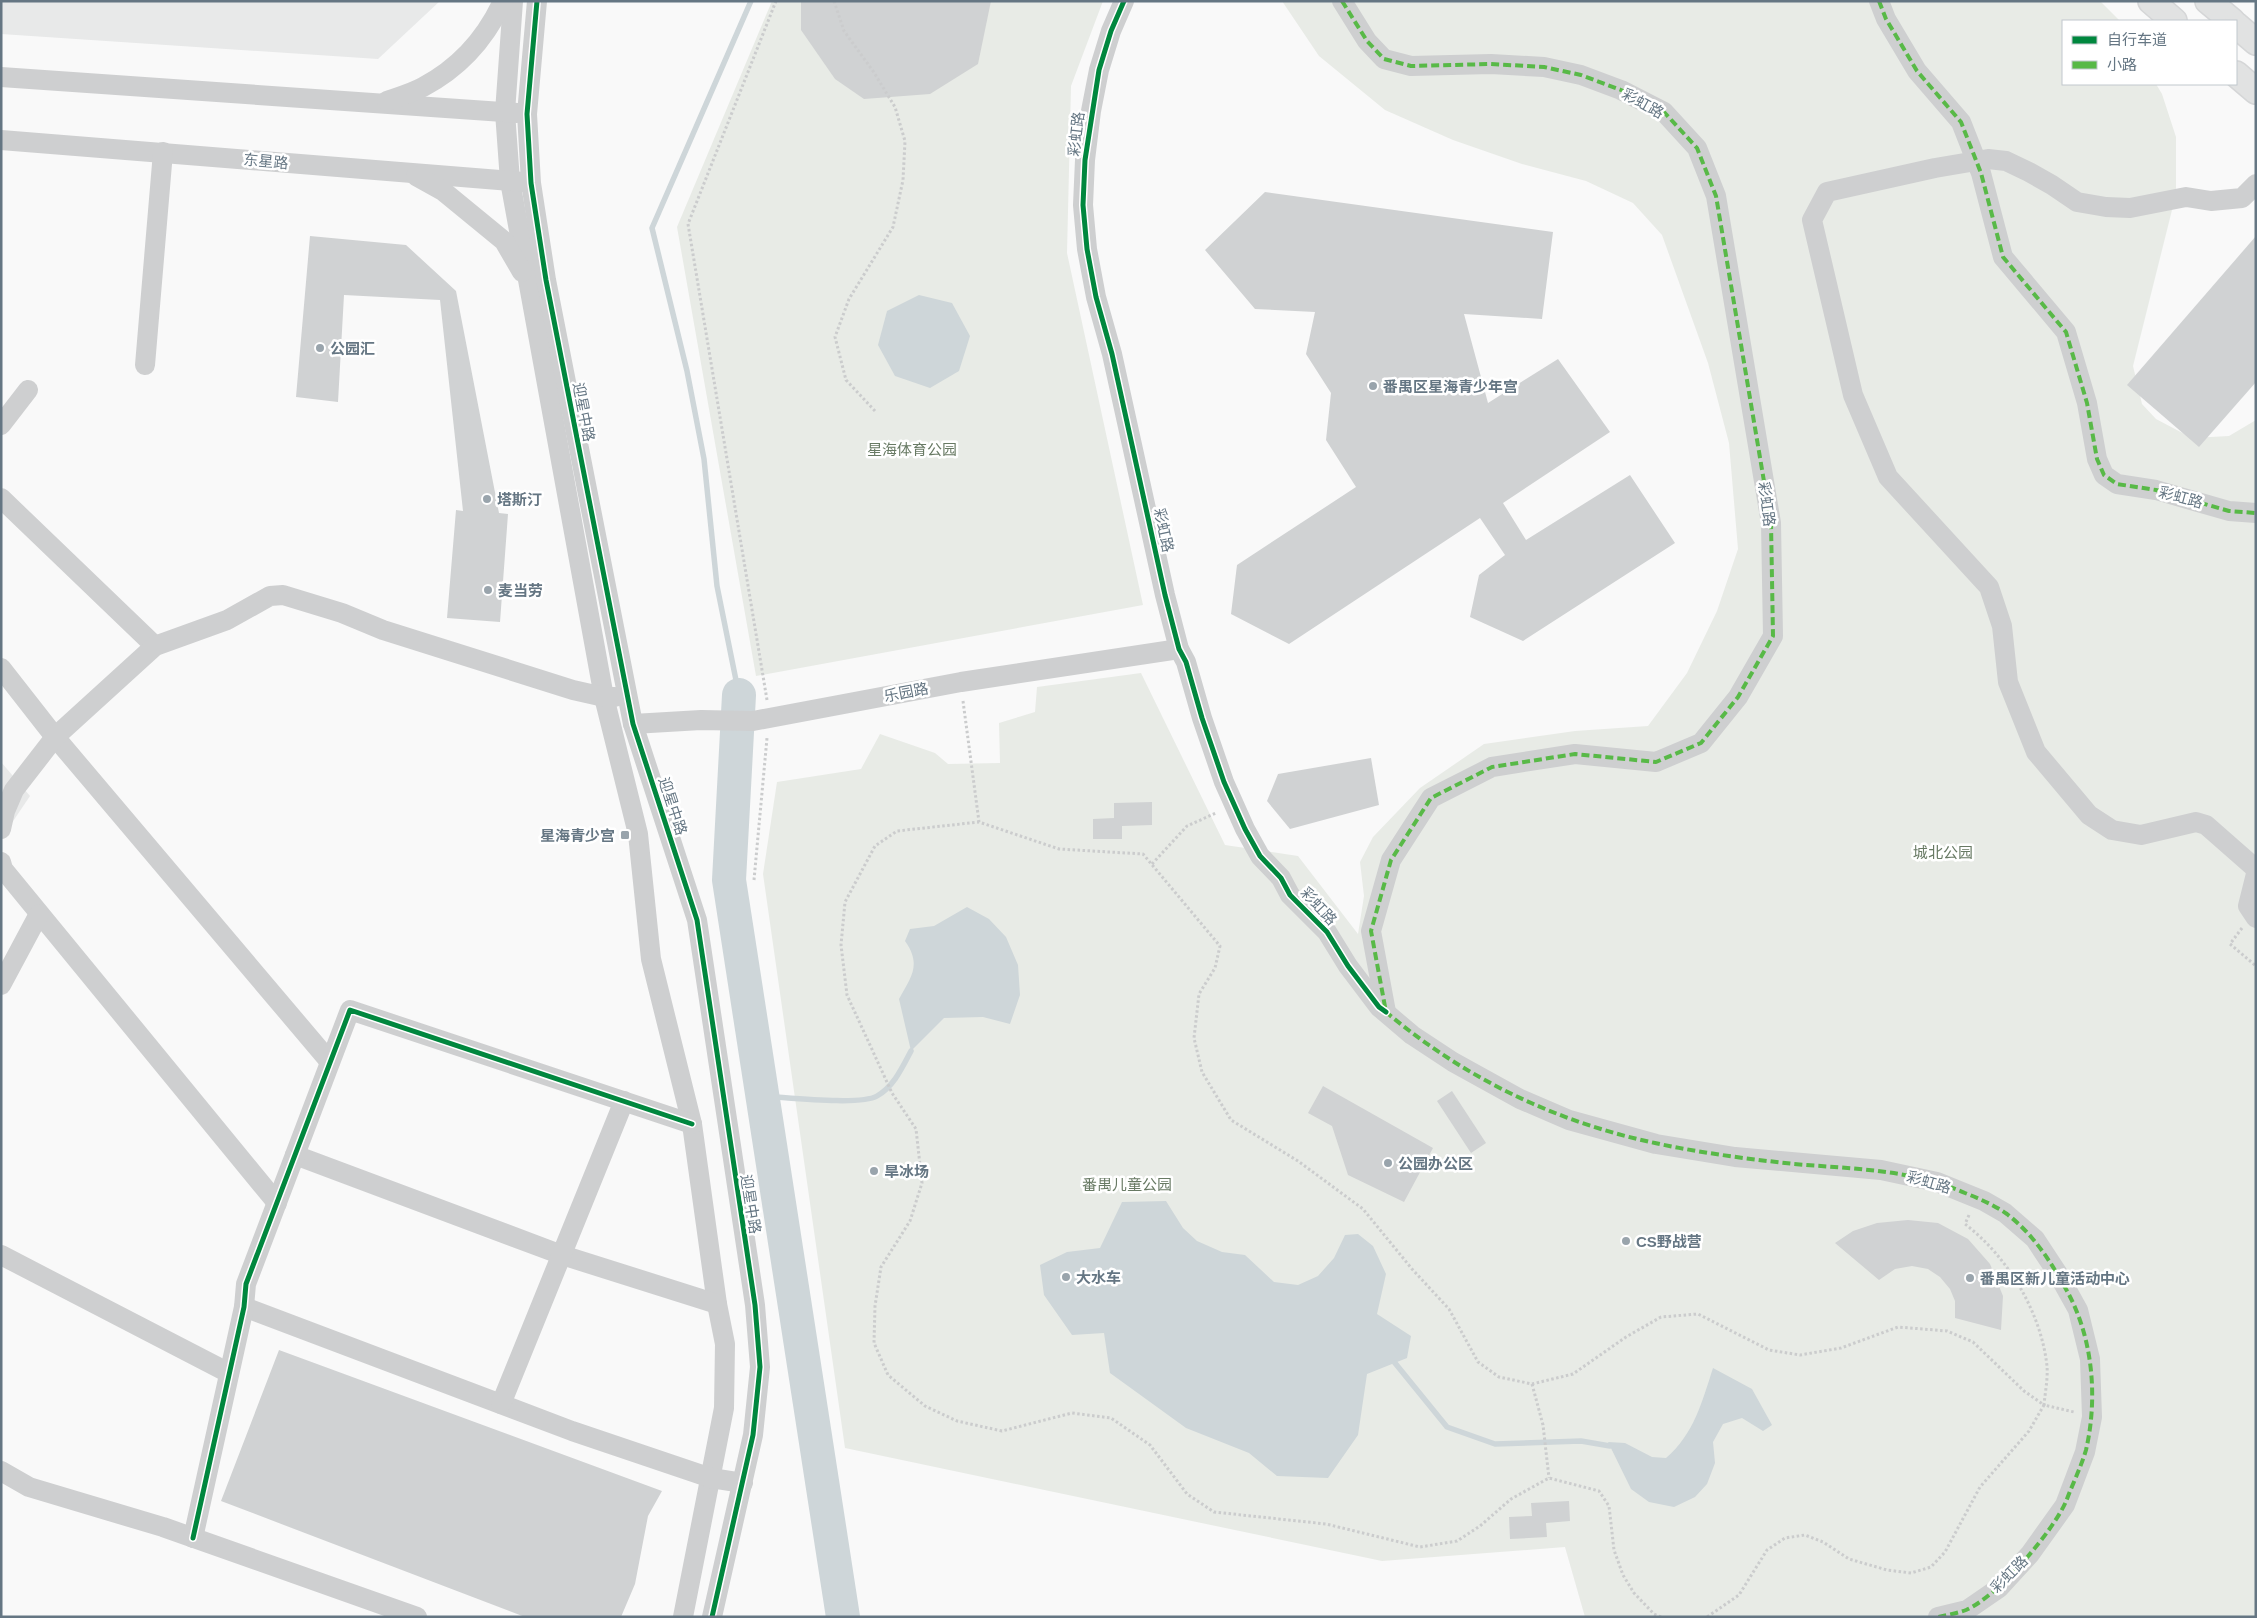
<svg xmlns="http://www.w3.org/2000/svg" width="2257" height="1618" font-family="Helvetica,'Noto Sans SC',sans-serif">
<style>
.built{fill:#e8e9e9}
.green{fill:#e8ebe6}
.water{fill:#ced6d9}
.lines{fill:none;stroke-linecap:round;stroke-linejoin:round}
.stream{stroke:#ced6d9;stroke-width:5.5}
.river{stroke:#ced6d9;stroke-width:34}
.building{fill:#d0d2d3}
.major-casing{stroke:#d5d6d7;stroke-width:28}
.path{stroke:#cbcccd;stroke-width:3;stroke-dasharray:2.5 2.5;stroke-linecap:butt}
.minor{stroke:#cecfd0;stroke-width:20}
.major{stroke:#e1e2e2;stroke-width:25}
.quiet{stroke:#58b947;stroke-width:4;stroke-dasharray:8 4;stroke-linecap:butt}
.cycleway-casing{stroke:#fff;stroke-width:8}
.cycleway{stroke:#00873e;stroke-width:5}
.poi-dot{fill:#99a4ac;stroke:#fff;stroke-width:2}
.labels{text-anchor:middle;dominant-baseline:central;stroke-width:5;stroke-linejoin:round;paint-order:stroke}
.street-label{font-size:15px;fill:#657683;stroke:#fff}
.poi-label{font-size:15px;font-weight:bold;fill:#657683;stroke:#fff;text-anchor:start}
.park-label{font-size:15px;fill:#687a64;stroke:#fff}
</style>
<rect width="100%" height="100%" fill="#f9f9f9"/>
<g class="built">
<polygon points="1,1 440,1 378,59 1,34"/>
<polygon points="1,762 30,796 1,839"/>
</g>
<g class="green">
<polygon points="772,1 1103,1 1071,86 1067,253 1143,605 756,676 677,227"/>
<polygon points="1282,1 2100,1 2120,21 2063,21 2063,84 2156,84 2162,94 2176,137 2176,194 2133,366 2142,404 2156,419 2192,438 2229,436 2256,420 2256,1617 1585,1617 1565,1547 1382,1561 845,1448 763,874 777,782 861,769 880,734 935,753 948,764 1000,763 999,723 1035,712 1037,687 1141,673 1225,845 1298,856 1358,934 1364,896 1360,862 1373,837 1420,788 1484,744 1575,731 1648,726 1687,673 1717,611 1738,549 1729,443 1708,363 1662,235 1633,203 1586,181 1522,164 1453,140 1385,110 1319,56"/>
</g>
<g class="water">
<polygon points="919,295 952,303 970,336 959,371 930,388 895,376 878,345 887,311"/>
<path d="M967 907 989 919 1006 937 1018 965 1020 995 1010 1024 983 1017 944 1018 911 1051 899 999C911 977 922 965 905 941L910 929 934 926Z"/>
<polygon points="1166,1201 1183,1228 1197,1241 1222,1252 1245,1255 1274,1282 1298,1285 1318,1276 1334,1258 1345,1235 1358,1234 1373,1246 1386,1274 1377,1314 1411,1336 1407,1358 1367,1374 1358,1435 1328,1478 1277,1476 1249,1453 1186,1428 1110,1373 1104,1333 1072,1335 1044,1295 1040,1265 1067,1252 1100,1248 1122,1202"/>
<path d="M1713 1368 1752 1389 1772 1425 1763 1431 1742 1418 1723 1424 1713 1442 1715 1463 1707 1484 1695 1497 1674 1507 1649 1502 1631 1489 1608 1442 1625 1443 1652 1457 1666 1458C1694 1434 1702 1402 1713 1368Z"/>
</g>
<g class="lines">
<g class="stream">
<polyline points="739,695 717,586 704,459 687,371 652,228 751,1"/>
<path d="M762 1096C785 1097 860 1106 877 1096 894 1086 902 1068 911 1051"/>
<polyline points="1395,1363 1447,1427 1495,1444 1581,1441 1610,1446"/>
</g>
<polyline class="river" points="739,695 729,880 843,1617"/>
</g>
<g class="building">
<polygon points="801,1 991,1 978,64 930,94 864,99 835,79 801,30"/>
<polygon points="1265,192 1553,232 1542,319 1464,314 1488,403 1558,359 1610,432 1503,503 1526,540 1630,475 1675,543 1523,641 1470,617 1479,575 1505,555 1480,518 1289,644 1231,614 1237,565 1356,487 1326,440 1331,393 1306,354 1315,312 1255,309 1205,250"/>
<polygon points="310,236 406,245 456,291 499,513 508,514 500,622 447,618 456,510 463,511 440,300 344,295 338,402 296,397"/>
<polygon points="2256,236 2256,382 2199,447 2127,385"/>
<polygon points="1371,758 1379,805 1290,829 1267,801 1278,774"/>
<polygon points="1152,802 1152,825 1122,826 1122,839 1093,839 1093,819 1114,818 1114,803"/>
<polygon points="1323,1086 1433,1148 1404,1202 1348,1175 1332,1126 1308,1113"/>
<polygon points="1452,1091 1486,1143 1471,1153 1437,1101"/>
<polygon points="1908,1220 1938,1223 1968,1239 1990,1264 2003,1296 2001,1330 1955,1318 1955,1301 1950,1289 1940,1277 1928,1269 1912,1266 1895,1269 1879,1280 1835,1243 1853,1231 1877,1223"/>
<polygon points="279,1350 662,1491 648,1516 635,1584 621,1617 525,1617 221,1501"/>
<polygon points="1569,1501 1570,1521 1546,1523 1547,1537 1510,1539 1509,1517 1532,1516 1531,1503"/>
</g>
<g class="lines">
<g class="major-casing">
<g id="major">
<polyline points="2151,1 2174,21"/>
<polyline points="2208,1 2232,21"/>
<polyline points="2236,25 2256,42"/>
<polyline points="2236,74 2256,91"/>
</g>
</g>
<g class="path">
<polyline points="834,1 844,31 873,71 895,107 905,141 903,180 893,227 849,299 835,337 846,380 875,411"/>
<polyline points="767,700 688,224 776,1"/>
<polyline points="963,701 979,822"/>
<polyline points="1152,864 1187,826 1216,813"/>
<polyline points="754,880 767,738"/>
<polyline points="2242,928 2230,944 2256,966"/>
<path d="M1969 1215 1965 1224C2008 1257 2041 1312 2047 1366 2048 1379 2045 1393 2044 1405L2074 1412"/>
<polyline points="1532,1384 1543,1425 1549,1478"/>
<polyline points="1661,1617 1654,1614 1634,1593 1623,1575 1614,1550 1609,1506 1599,1491 1549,1478 1511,1499 1480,1526 1457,1541 1420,1547 1326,1524 1214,1512 1187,1494 1150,1445 1111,1418 1072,1413 1002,1431 957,1421 925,1406 888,1375 874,1343 875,1306 881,1267 910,1221 922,1183 916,1129 892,1093 847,995 841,945 845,902 875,846 897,831 979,822 1059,849 1143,854 1220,946 1215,968 1199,994 1194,1038 1202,1072 1231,1120 1298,1161 1363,1209 1412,1269 1449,1309 1478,1362 1499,1377 1532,1384 1573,1374 1626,1337 1661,1317 1698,1314 1769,1350 1800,1355 1841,1348 1898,1327 1947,1331 1973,1342 2024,1391 2044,1405 2029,1431 1980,1487 1945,1552 1931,1567 1911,1573 1887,1570 1849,1559 1823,1542 1805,1535 1785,1538 1767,1550 1739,1595 1707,1617"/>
</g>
<g class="minor">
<polyline points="513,1 505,112 510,181 604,697 638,834 651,959 692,1124 717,1304 725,1344 724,1408 683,1617"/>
<polyline points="537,1 527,114 531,183 546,280 633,724 697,920 755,1305 760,1367 753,1435 712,1617"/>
<polyline points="1124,1 1111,31 1099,70 1091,111 1085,160 1083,205 1087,249 1096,297 1112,354 1165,595 1179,649 1186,662 1202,718 1224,782 1245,829 1260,856 1281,878 1290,895 1327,932 1348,966 1379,1007 1412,1035 1453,1062 1520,1099 1569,1120 1656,1144 1735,1157 1881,1170 1937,1182 1984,1201 2005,1213 2035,1239 2058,1274 2078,1310 2090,1359 2092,1417 2085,1452 2065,1505 2030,1554 1999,1588 1967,1610 1938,1617"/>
<polyline points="1342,1 1367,41 1384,59 1411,66 1491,64 1544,67 1581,75 1621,90 1664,112 1697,148 1716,196 1771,523 1773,636 1738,697 1701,743 1656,762 1575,754 1492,767 1431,798 1391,860 1371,931 1386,1012"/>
<polyline points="1879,1 1886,19 1917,71 1961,122 1981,173 2003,257 2066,332 2087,403 2097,459 2104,475 2117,484 2156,490 2229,511 2256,513"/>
<polyline points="1,77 517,113"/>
<path d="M387 101C398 97 412 93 423 87 459 68 486 38 503 1"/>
<polyline points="1,140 524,182"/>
<polyline points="416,176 443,191 504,241 522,272"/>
<polyline points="2256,184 2242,198 2211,201 2186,197 2130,208 2106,207 2077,202 2052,185 2029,172 2006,161 1988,159 1935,168 1827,192 1812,220 1853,395 1888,477 1989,587 2002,626 2008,682 2036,752 2089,815 2112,830 2141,835 2196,822 2206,825 2255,868 2256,873"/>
<polyline points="145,365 163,152"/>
<polyline points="1,425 28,390"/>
<polyline points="1,498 155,646"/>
<polyline points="1,668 55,737 330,1062"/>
<polyline points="633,724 701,720 753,721 961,682 1179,649"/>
<polyline points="1,829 5,811 14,790 55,737 155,646 227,620 270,596 283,595 342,613 383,630 573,690 604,697 615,697"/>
<polyline points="1,862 3,869 277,1203"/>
<polyline points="2256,874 2248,906 2256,918"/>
<polyline points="1,985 39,914"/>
<polyline points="295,1155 562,1255 717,1304"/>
<polyline points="1,1255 229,1373"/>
<polyline points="244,1307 572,1431 711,1478 743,1483"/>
<polyline points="501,1404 624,1101"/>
<polyline points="1,1471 29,1487 163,1527 417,1617"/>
<polyline points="193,1538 244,1307 246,1284 350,1010 692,1124"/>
</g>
<use href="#major" class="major"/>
<g class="quiet">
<path d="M1342 1 1367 41 1384 59 1411 66 1491 64 1544 67 1581 75 1621 90 1664 112 1697 148 1716 196 1771 523 1773 636 1738 697 1701 743 1656 762 1575 754 1492 767 1431 798 1391 860 1371 931 1386 1012C1464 1078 1556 1122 1655 1143 1701 1153 1748 1159 1794 1164 1853 1169 1910 1169 1965 1193 1980 1199 1994 1205 2007 1214 2034 1235 2051 1262 2067 1291 2093 1338 2098 1398 2086 1450 2081 1467 2073 1483 2067 1499 2055 1530 1997 1597 1966 1610 1958 1613 1947 1615 1938 1617"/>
<polyline points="1879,1 1886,19 1917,71 1961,122 1981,173 2003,257 2066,332 2087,403 2097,459 2104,475 2117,484 2156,490 2229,511 2256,513"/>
</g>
<g class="cycleway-casing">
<g id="cycleway">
<polyline points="537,1 527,114 531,183 546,280 633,724 697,920 755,1305 760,1367 753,1435 712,1617"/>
<polyline points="1124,1 1111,31 1099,70 1085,160 1083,205 1087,249 1096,297 1112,354 1165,595 1179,649 1186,662 1202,718 1224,782 1245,829 1260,856 1281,878 1290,895 1327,932 1348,966 1379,1007 1386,1012"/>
<polyline points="193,1538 244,1307 246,1284 350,1010 692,1124"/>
</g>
</g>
<use href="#cycleway" class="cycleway"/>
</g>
<g class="poi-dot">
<circle cx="320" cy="348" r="5"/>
<circle cx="1373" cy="386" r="5"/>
<circle cx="487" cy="499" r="5"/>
<circle cx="488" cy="590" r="5"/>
<rect x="620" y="830" width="10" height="10" rx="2.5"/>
<circle cx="1388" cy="1163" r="5"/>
<circle cx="874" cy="1171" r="5"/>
<circle cx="1626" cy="1241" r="5"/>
<circle cx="1066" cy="1277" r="5"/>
<circle cx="1970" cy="1278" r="5"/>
</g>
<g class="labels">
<g class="street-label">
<text transform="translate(1643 103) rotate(29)">彩虹路</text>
<text transform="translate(1076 134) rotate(-83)">彩虹路</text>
<text transform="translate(266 161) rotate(5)">东星路</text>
<text transform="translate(584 412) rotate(79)">迎星中路</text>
<text transform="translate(2181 497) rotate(15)">彩虹路</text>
<text transform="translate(1767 504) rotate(82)">彩虹路</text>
<text transform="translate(1164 530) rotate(78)">彩虹路</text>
<text transform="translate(906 692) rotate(-11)">乐园路</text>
<text transform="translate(673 806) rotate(72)">迎星中路</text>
<text transform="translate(1319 906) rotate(47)">彩虹路</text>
<text transform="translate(1929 1182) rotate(16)">彩虹路</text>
<text transform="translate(751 1204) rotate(81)">迎星中路</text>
<text transform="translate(2009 1574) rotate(-45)">彩虹路</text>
</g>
<g class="poi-label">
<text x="330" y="348">公园汇</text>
<text x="1383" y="386">番禺区星海青少年宫</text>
<text x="497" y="499">塔斯汀</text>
<text x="498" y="590">麦当劳</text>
<text x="615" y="835" text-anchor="end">星海青少宫</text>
<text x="1398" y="1163">公园办公区</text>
<text x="884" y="1171">旱冰场</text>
<text x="1636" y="1241">CS野战营</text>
<text x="1076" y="1277">大水车</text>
<text x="1980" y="1278">番禺区新儿童活动中心</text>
</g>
<g class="park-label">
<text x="912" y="449">星海体育公园</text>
<text x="1943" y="852">城北公园</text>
<text x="1127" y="1184">番禺儿童公园</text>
</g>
</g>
<rect width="2257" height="1618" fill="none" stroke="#657683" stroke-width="5"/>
<rect x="2062" y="20" width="175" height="65" fill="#ffffff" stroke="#c1c8cd"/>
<rect x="2072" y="36" width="25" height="8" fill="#00873e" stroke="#c1c8cd"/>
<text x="2107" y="45" font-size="15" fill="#657683">自行车道</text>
<rect x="2072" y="61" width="25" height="8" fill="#58b947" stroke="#c1c8cd"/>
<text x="2107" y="70" font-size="15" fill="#657683">小路</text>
</svg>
